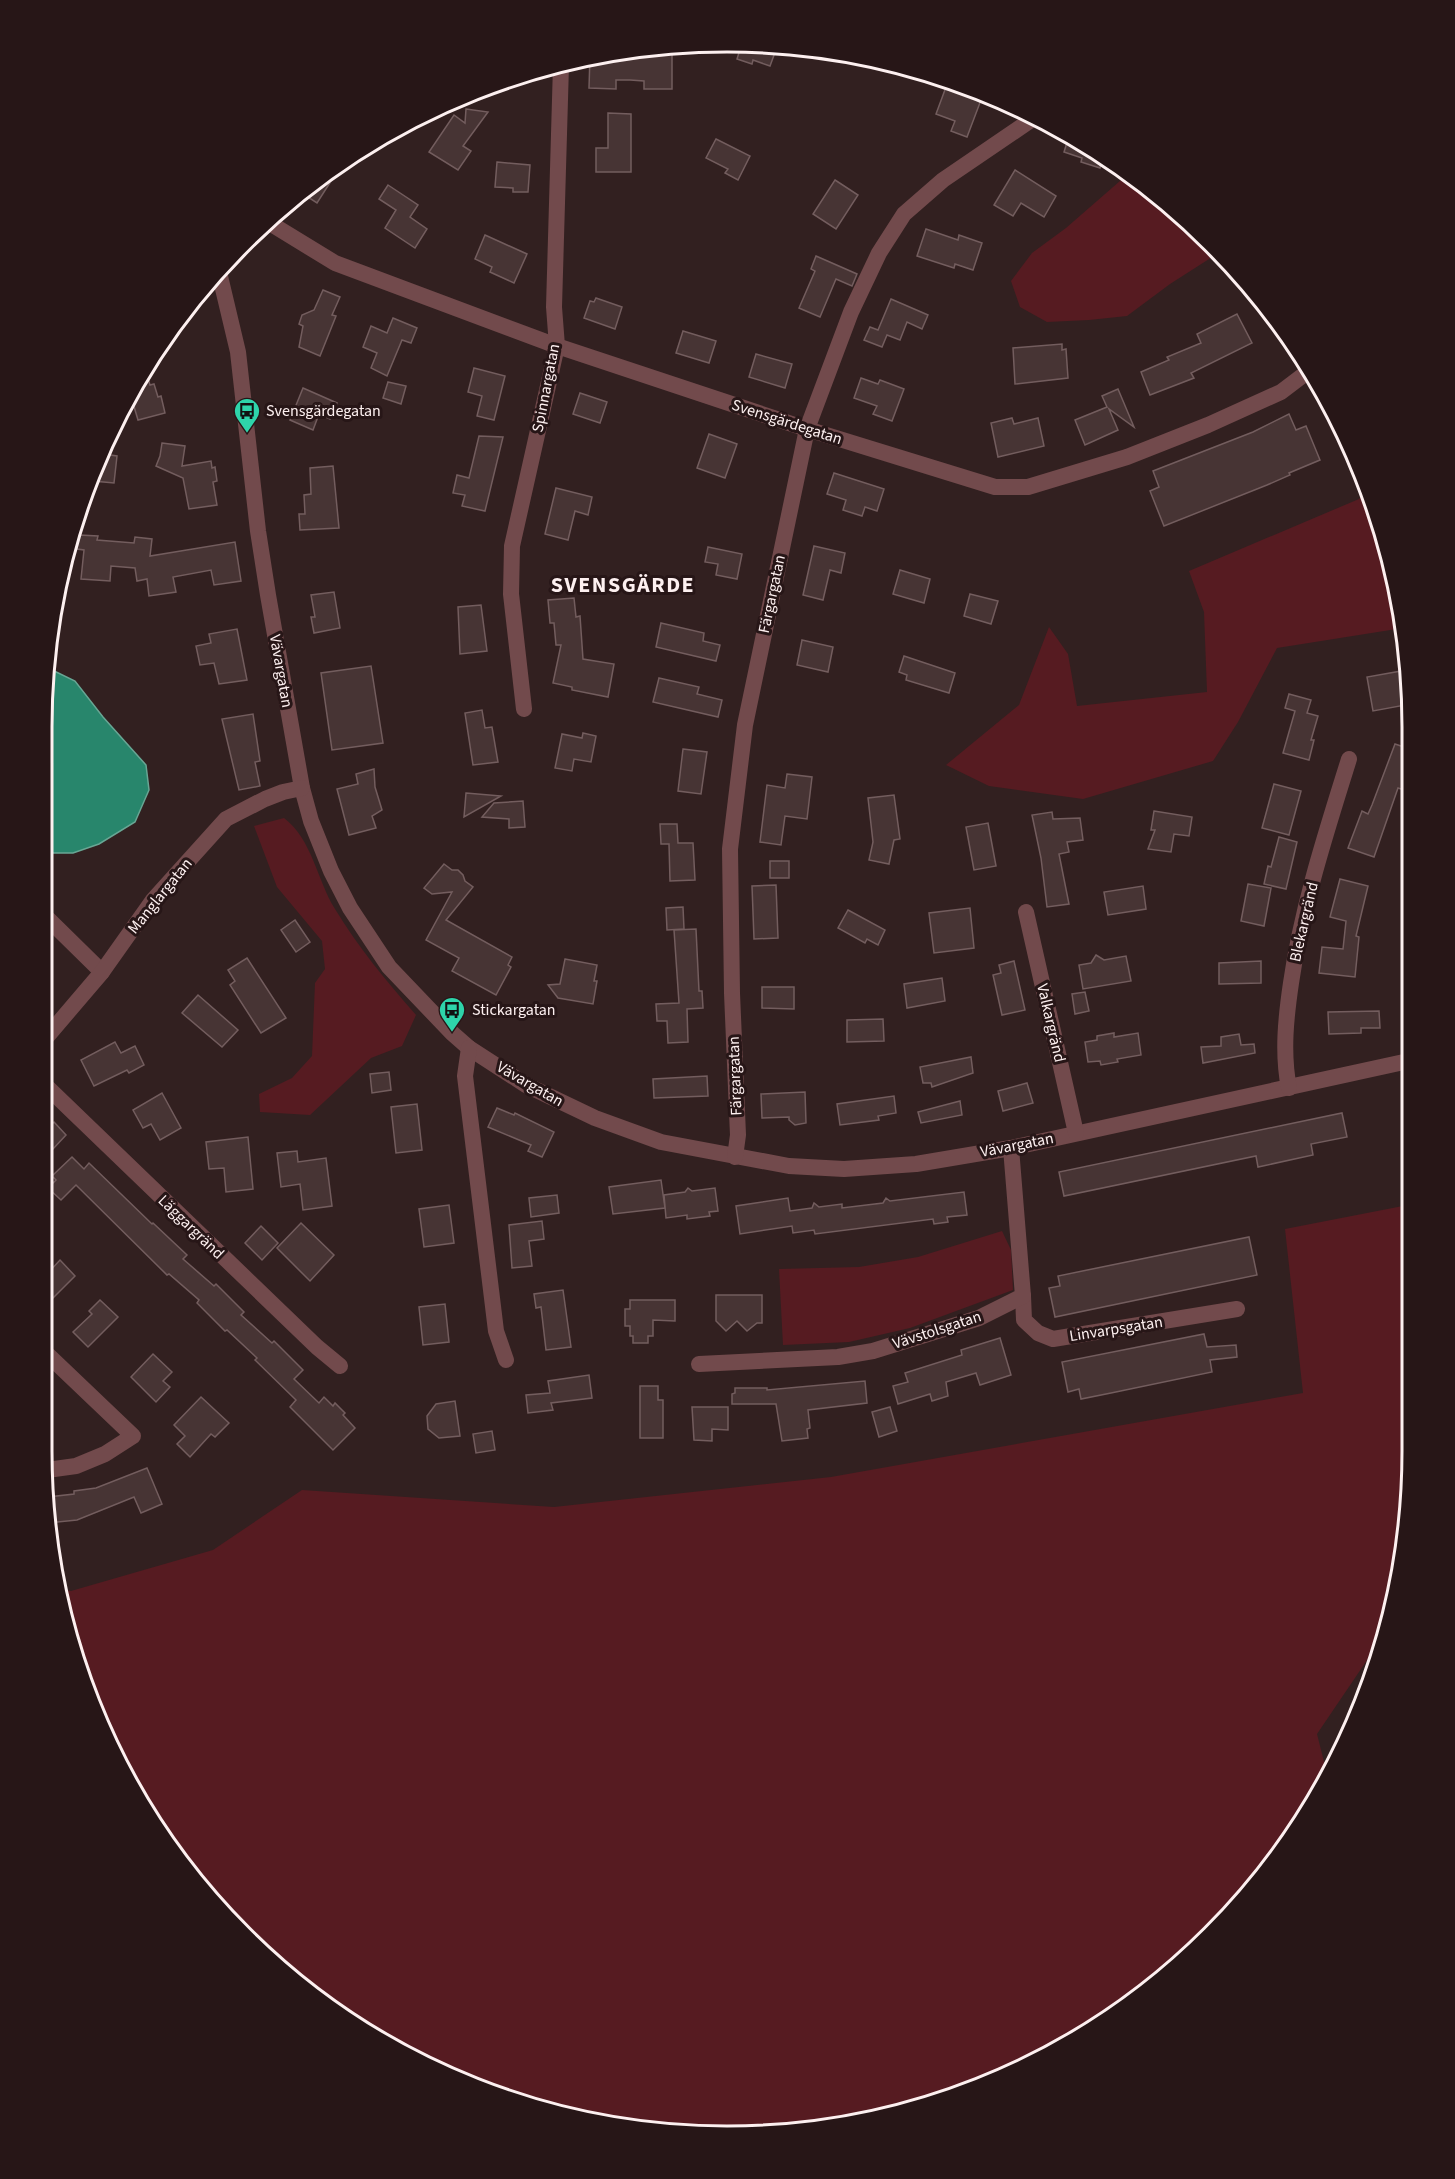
<svg xmlns="http://www.w3.org/2000/svg" width="1455" height="2179" font-family="'Source Sans 3',sans-serif">
<style>
.green{fill:#561b21}
.water{fill:#28866c;stroke:#68a694;stroke-width:1.5}
.building{fill:#473434;stroke:#735d5e;stroke-width:1.5}
.lines{fill:none;stroke-linecap:round;stroke-linejoin:round}
.minor{stroke:#724a4c;stroke-width:16}
.labels{text-anchor:middle;dominant-baseline:central;stroke-width:6;stroke-linejoin:round;paint-order:stroke}
.street-label{font-size:16px;fill:#fdf0f0;stroke:#271617}
.poi-label{font-size:16px;fill:#fdf0f0;stroke:#271617;text-anchor:start}
.district-label{font-size:22px;font-weight:bold;letter-spacing:1.5px;fill:#fdf0f0;stroke:#271617}
.rim{fill:none;stroke:#fdf0f0;stroke-width:3}
</style>
<rect width="100%" height="100%" fill="#322020"/>
<g class="green">
<polygon points="1128,174 1212,243 1220,252 1170,284 1127,316 1089,320 1047,322 1020,307 1011,281 1032,253 1066,228"/>
<polygon points="1368,490 1400,593 1403,628 1277,648 1238,722 1213,761 1083,799 989,786 946,765 1019,705 1049,627 1068,654 1077,706 1207,692 1204,612 1189,571 1359,499"/>
<path d="M284 818C312 839 317 880 335 909 358 947 387 982 416 1015L402 1046 371 1058 310 1115 260 1112 259 1094 292 1078 312 1056 315 983 325 969 322 941 277 887 254 826Z"/>
<polygon points="1413,1025 1413,1451 1400,1585 1382,1638 1317,1734 1328,1778 1272,1869 1212,1936 1070,2045 948,2101 862,2124 682,2136 593,2124 465,2085 310,1995 212,1904 158,1833 78,1672 59,1588 71,1591 213,1550 302,1490 554,1507 831,1477 1303,1393 1285,1229 1408,1205"/>
<polygon points="1002,1231 1011,1250 1013,1290 910,1328 849,1342 783,1345 779,1269 859,1267 918,1257"/>
</g>
<polygon class="water" points="48,668 75,681 103,717 146,765 149,790 135,822 99,844 73,853 43,853 42,728"/>
<g class="building">
<polygon points="742,43 777,47 770,66 753,60 752,64 737,59"/>
<polygon points="616,53 672,54 672,89 644,89 644,81 630,80 616,80 616,89 589,88 590,56"/>
<polygon points="946,87 981,100 967,137 951,131 955,121 936,114"/>
<polygon points="466,109 488,112 463,146 471,151 458,170 429,152 454,115 465,123"/>
<polygon points="608,113 631,114 631,172 596,172 596,148 608,148"/>
<polygon points="1069,136 1108,157 1114,162 1111,168 1101,164 1100,168 1081,162 1082,158 1064,152"/>
<polygon points="716,139 750,156 738,180 725,173 728,169 706,158"/>
<polygon points="497,162 530,165 528,192 513,192 513,188 495,187"/>
<polygon points="338,165 340,167 317,203 303,194"/>
<polygon points="1015,170 1056,196 1044,217 1021,203 1013,216 994,205"/>
<polygon points="835,180 858,195 836,229 813,214"/>
<polygon points="388,185 418,205 410,217 427,229 415,248 385,228 396,210 379,199"/>
<polygon points="926,229 958,240 959,235 982,243 973,270 955,264 954,268 917,256"/>
<polygon points="485,235 527,254 514,283 490,272 492,267 475,259"/>
<polygon points="816,256 857,274 852,286 836,279 820,317 799,308 815,271 811,269"/>
<polygon points="323,290 340,297 332,315 336,316 320,356 299,347 303,326 299,324 302,315 314,310"/>
<polygon points="596,298 622,307 615,329 584,318 590,301 594,302"/>
<polygon points="891,299 928,315 922,329 907,322 900,340 887,335 882,347 864,340 870,327 878,330"/>
<polygon points="1237,314 1252,343 1191,373 1194,378 1150,395 1141,372 1169,360 1167,357 1201,343 1197,334"/>
<polygon points="393,318 417,328 411,343 402,340 387,376 371,368 377,353 363,347 371,326 387,333"/>
<polygon points="683,331 716,341 709,363 676,353"/>
<polygon points="1062,344 1062,350 1066,349 1068,378 1015,384 1013,348"/>
<polygon points="756,354 792,364 785,388 749,377"/>
<polygon points="145,368 150,385 154,384 158,397 161,396 165,413 138,420 130,393"/>
<polygon points="474,368 505,376 494,420 477,416 482,396 468,392"/>
<polygon points="861,378 878,384 880,380 904,389 892,421 873,414 877,406 854,398"/>
<polygon points="388,382 406,386 401,404 383,398"/>
<polygon points="303,388 337,403 330,419 319,414 313,430 290,420"/>
<polygon points="1118,389 1134,427 1109,409 1118,430 1085,445 1075,420 1107,407 1102,396"/>
<polygon points="580,393 607,402 600,423 573,414"/>
<polygon points="1289,414 1296,430 1306,426 1320,460 1289,473 1290,475 1267,485 1164,526 1150,491 1159,487 1153,471 1253,432"/>
<polygon points="1012,418 1014,424 1038,418 1044,446 998,457 991,423"/>
<polygon points="709,434 737,444 725,478 697,468"/>
<polygon points="479,436 503,437 485,511 462,506 465,495 453,493 457,475 469,478"/>
<polygon points="162,443 185,446 182,466 211,461 212,468 215,467 217,481 213,482 217,505 189,509 183,478 156,466 160,456"/>
<polygon points="103,454 117,456 114,483 93,481"/>
<polygon points="333,466 339,528 300,530 299,514 305,514 304,495 311,494 310,468"/>
<polygon points="834,473 884,489 877,511 865,507 862,516 843,510 846,500 827,494"/>
<polygon points="556,488 592,497 588,515 575,511 568,540 545,534"/>
<polygon points="79,535 98,536 97,540 134,543 135,537 152,539 150,556 235,542 241,581 214,585 211,570 173,577 176,592 149,596 147,579 137,581 135,568 111,566 110,581 81,579 84,550 77,549"/>
<polygon points="814,546 845,553 841,573 830,570 823,600 803,595"/>
<polygon points="708,547 742,554 737,579 716,575 718,564 705,562"/>
<polygon points="900,570 930,579 924,603 893,594"/>
<polygon points="334,592 340,628 314,633 311,617 315,617 311,595"/>
<polygon points="970,594 998,601 991,624 964,616"/>
<polygon points="574,598 576,617 580,616 583,659 614,664 608,697 572,690 572,687 553,683 561,645 556,645 554,623 550,623 548,600"/>
<polygon points="481,605 487,651 460,654 458,607"/>
<polygon points="661,623 704,633 703,641 720,645 716,661 656,647"/>
<polygon points="237,629 247,680 219,684 214,663 200,665 196,646 211,643 209,634"/>
<polygon points="802,640 833,647 828,672 797,665"/>
<polygon points="904,656 955,673 949,693 906,680 907,675 899,672"/>
<polygon points="371,666 383,743 332,750 321,673"/>
<polygon points="1407,670 1411,704 1373,711 1367,677"/>
<polygon points="659,678 699,687 697,694 722,700 718,717 653,702"/>
<polygon points="1289,694 1311,700 1307,713 1318,716 1311,740 1314,740 1309,760 1283,753 1295,711 1285,708"/>
<polygon points="482,710 485,728 492,727 498,762 473,765 465,713"/>
<polygon points="253,714 260,761 255,762 260,786 239,790 222,719"/>
<polygon points="583,733 596,736 591,762 574,759 572,771 555,768 562,734 582,738"/>
<polygon points="1395,744 1413,750 1406,774 1413,776 1413,793 1398,788 1374,857 1348,848 1362,811 1368,814 1372,805"/>
<polygon points="683,749 707,752 701,794 678,791"/>
<polygon points="374,769 375,787 382,810 372,816 376,828 349,835 337,789 358,784 356,774"/>
<polygon points="787,774 812,777 807,819 785,816 781,845 760,842 767,785 785,788"/>
<polygon points="1274,784 1301,791 1289,835 1262,828"/>
<polygon points="466,793 501,796 464,817"/>
<polygon points="894,795 900,839 894,840 889,864 869,860 873,842 868,798"/>
<polygon points="523,801 525,827 509,828 509,819 482,817 494,803"/>
<polygon points="1154,811 1192,817 1189,836 1174,834 1171,852 1148,849 1155,830 1151,830"/>
<polygon points="1052,812 1053,819 1080,818 1083,840 1067,842 1069,852 1059,854 1069,904 1047,907 1041,858 1032,815"/>
<polygon points="988,823 996,866 974,870 966,827"/>
<polygon points="660,824 677,824 678,843 693,843 695,880 670,881 669,844 661,844"/>
<polygon points="1279,837 1297,842 1286,889 1264,884 1268,866 1271,867"/>
<rect x="770" y="861" width="19" height="17"/>
<polygon points="444,864 452,870 458,870 463,875 465,881 473,887 446,920 512,957 508,965 511,967 496,995 452,971 459,958 426,940 452,892 432,894 424,888"/>
<polygon points="1340,879 1368,886 1356,936 1359,937 1355,977 1319,973 1322,947 1343,949 1346,921 1330,917"/>
<polygon points="1248,884 1271,888 1264,926 1241,921"/>
<polygon points="776,885 778,938 754,939 752,886"/>
<polygon points="1143,886 1146,909 1108,915 1104,892"/>
<polygon points="683,907 684,929 667,930 666,908"/>
<polygon points="970,908 974,948 934,953 929,913"/>
<polygon points="848,910 885,930 878,945 867,939 865,943 838,928"/>
<polygon points="295,920 310,942 296,952 281,930"/>
<polygon points="696,929 699,991 702,991 703,1008 687,1009 688,1042 668,1043 667,1021 657,1021 656,1004 679,1003 674,930"/>
<polygon points="1096,955 1104,960 1126,956 1131,981 1083,989 1079,965 1091,963"/>
<polygon points="247,958 286,1018 261,1033 230,985 235,981 228,970"/>
<polygon points="565,959 597,965 594,981 597,981 593,1004 558,998 548,985 560,984"/>
<polygon points="1014,961 1025,1010 1002,1015 993,975 1001,973 999,965"/>
<polygon points="1261,961 1261,983 1219,984 1219,963"/>
<polygon points="942,978 945,1001 907,1008 904,984"/>
<polygon points="762,987 794,987 794,1009 762,1008"/>
<polygon points="1085,992 1089,1011 1075,1014 1072,994"/>
<polygon points="198,995 238,1030 222,1047 182,1013"/>
<polygon points="1379,1011 1380,1028 1361,1028 1361,1033 1329,1034 1328,1012"/>
<polygon points="883,1019 884,1041 847,1042 847,1020"/>
<polygon points="1114,1033 1114,1037 1138,1033 1141,1055 1117,1059 1118,1062 1101,1065 1100,1061 1088,1062 1085,1042 1097,1040 1097,1036"/>
<polygon points="1239,1034 1241,1045 1254,1044 1255,1053 1203,1063 1201,1047 1221,1046 1221,1037"/>
<polygon points="115,1042 121,1053 135,1046 144,1065 129,1073 127,1070 94,1086 81,1060"/>
<polygon points="971,1057 973,1073 932,1087 931,1083 923,1083 920,1067"/>
<polygon points="389,1072 391,1090 372,1093 370,1074"/>
<polygon points="707,1076 708,1096 654,1098 653,1079"/>
<polygon points="1027,1083 1033,1103 1003,1111 998,1091"/>
<polygon points="805,1092 806,1123 795,1125 789,1120 789,1117 762,1118 761,1094"/>
<polygon points="162,1093 181,1128 160,1140 151,1124 143,1128 133,1110"/>
<polygon points="894,1096 896,1113 878,1116 879,1120 840,1125 837,1104"/>
<polygon points="960,1101 962,1115 921,1123 918,1112"/>
<polygon points="417,1104 422,1150 396,1153 391,1107"/>
<polygon points="497,1108 514,1115 515,1113 554,1132 542,1157 528,1151 531,1145 488,1127"/>
<polygon points="1342,1113 1347,1137 1311,1144 1313,1155 1258,1167 1256,1156 1064,1196 1059,1172"/>
<polygon points="54,1122 66,1135 53,1149 45,1141 45,1131"/>
<polygon points="248,1137 253,1189 226,1192 224,1168 209,1169 206,1142"/>
<polygon points="297,1151 298,1162 326,1158 332,1206 303,1210 300,1184 281,1187 277,1153"/>
<polygon points="72,1157 84,1169 89,1163 152,1224 153,1223 187,1255 183,1259 214,1286 216,1284 244,1312 241,1315 272,1343 274,1341 303,1370 294,1379 319,1403 324,1397 333,1406 335,1403 345,1413 343,1415 355,1428 333,1450 290,1407 296,1400 255,1360 257,1358 227,1330 225,1331 197,1303 199,1300 169,1274 167,1275 76,1185 61,1200 48,1188 56,1180 52,1176"/>
<polygon points="661,1180 665,1208 613,1214 609,1187"/>
<polygon points="688,1188 692,1191 715,1188 718,1211 709,1212 710,1216 687,1219 687,1215 666,1218 664,1195 685,1192"/>
<polygon points="964,1192 967,1215 947,1217 948,1222 934,1224 933,1219 815,1234 814,1230 793,1233 792,1226 740,1234 736,1206 788,1198 790,1211 812,1208 814,1203 819,1207 842,1204 842,1208 883,1203 886,1198 890,1201"/>
<polygon points="557,1195 559,1213 531,1217 529,1198"/>
<polygon points="449,1205 454,1243 424,1247 419,1209"/>
<polygon points="542,1221 544,1239 529,1241 532,1266 512,1268 509,1225"/>
<polygon points="301,1223 334,1255 310,1281 277,1248"/>
<polygon points="261,1226 278,1243 262,1260 245,1243"/>
<polygon points="1249,1237 1257,1275 1055,1317 1049,1288 1060,1286 1058,1276"/>
<polygon points="60,1260 75,1276 46,1305 46,1275"/>
<polygon points="563,1290 571,1347 546,1350 541,1307 536,1308 534,1294"/>
<polygon points="716,1295 762,1295 762,1323 757,1323 747,1331 737,1321 726,1331 716,1321"/>
<polygon points="100,1300 118,1317 88,1347 73,1332 92,1314 89,1311"/>
<polygon points="630,1300 675,1300 675,1321 653,1320 653,1336 648,1336 648,1343 633,1343 633,1336 630,1336 630,1326 625,1326 625,1309 630,1309"/>
<polygon points="445,1304 449,1342 423,1345 419,1307"/>
<polygon points="1204,1334 1207,1347 1236,1345 1237,1357 1210,1360 1212,1372 1111,1393 1081,1399 1079,1389 1068,1392 1062,1362"/>
<polygon points="1000,1338 1011,1375 980,1385 976,1373 946,1382 948,1396 932,1401 930,1394 898,1404 893,1386 908,1382 905,1373 962,1355 961,1350"/>
<polygon points="153,1354 172,1372 163,1381 170,1387 156,1402 131,1377"/>
<polygon points="589,1375 592,1398 551,1403 553,1410 528,1413 526,1395 550,1393 548,1381"/>
<polygon points="865,1381 867,1403 808,1410 810,1428 807,1429 808,1438 782,1441 776,1404 732,1404 732,1394 735,1393 735,1388 767,1388 767,1390"/>
<polygon points="640,1386 658,1386 658,1400 663,1400 663,1438 640,1438"/>
<polygon points="201,1397 229,1423 215,1437 211,1434 190,1457 177,1444 185,1436 174,1425"/>
<polygon points="455,1401 460,1436 439,1438 428,1429 427,1416 436,1404"/>
<polygon points="692,1407 728,1407 728,1430 712,1429 712,1441 694,1440"/>
<polygon points="890,1407 897,1431 879,1437 872,1412"/>
<polygon points="492,1431 495,1450 476,1453 473,1434"/>
<polygon points="147,1468 162,1504 141,1513 134,1497 77,1520 48,1523 48,1497 74,1494 74,1491 96,1488"/>
</g>
<g class="lines">
<g class="minor">
<polyline points="268,222 335,263 557,346 807,429 995,487 1028,487 1127,457 1208,425 1281,392 1310,370"/>
<polyline points="219,272 238,352 258,531 268,595 302,788 311,821 331,871 350,908 389,967 452,1033 469,1048 526,1085 595,1118 661,1142 789,1166 844,1169 916,1164 1011,1148 1413,1060"/>
<polyline points="524,709 511,594 512,546 557,346 554,307 561,65"/>
<polyline points="1026,912 1076,1133"/>
<polyline points="43,914 102,972"/>
<polyline points="44,1040 102,972 153,900 226,819 265,799 283,792 302,788"/>
<polyline points="469,1048 465,1076 496,1331 506,1360"/>
<polyline points="45,1085 317,1347 340,1366"/>
<path d="M1289 1088C1282 1053 1286 1017 1291 983 1302 906 1326 833 1349 759"/>
<polyline points="735,1157 738,1135 732,993 730,849 745,725 807,429 851,312 879,253 904,214 943,180 1034,118"/>
<polyline points="1023,1296 1024,1320 1038,1333 1053,1339 1237,1309"/>
<polyline points="47,1354 133,1436 105,1454 76,1466 47,1470"/>
<polyline points="699,1364 838,1357 873,1351 979,1318 1023,1296 1011,1148"/>
</g>
</g>
<defs>
<g id="bus-pin" transform="scale(1.35)"><path d="M0 17L-7.5 6A9.5 9.5 0 1 1 7.5 6Z" fill="#2ed4aa" stroke="#271617"/><path d="M-5-6H5V4H4V6H2V4H-2V6H-4V4H-5ZM-3.5-4V0h7V-4ZM-3.5 1.2v1.5H-2V1.2ZM2 1.2v1.5H3.5V1.2Z" fill="#111"/></g>
</defs>
<g fill-rule="evenodd">
<use href="#bus-pin" x="247" y="411"/>
<use href="#bus-pin" x="452" y="1010"/>
</g>
<g class="labels">
<g class="street-label">
<text transform="translate(546 388) rotate(-79)">Spinnargatan</text>
<text transform="translate(787 422) rotate(18)">Svensgärdegatan</text>
<text transform="translate(772 594) rotate(-78)">Färgargatan</text>
<text transform="translate(281 671) rotate(80)">Vävargatan</text>
<text transform="translate(160 896) rotate(-51)">Manglargatan</text>
<text transform="translate(1304 922) rotate(-77)">Blekargränd</text>
<text transform="translate(1051 1023) rotate(77)">Valkargränd</text>
<text transform="translate(735 1076) rotate(-92)">Färgargatan</text>
<text transform="translate(530 1084) rotate(30)">Vävargatan</text>
<text transform="translate(1017 1145) rotate(-11)">Vävargatan</text>
<text transform="translate(191 1227) rotate(44)">Läggargränd</text>
<text transform="translate(1116 1329) rotate(-9)">Linvarpsgatan</text>
<text transform="translate(937 1330) rotate(-18)">Vävstolsgatan</text>
</g>
<g class="poi-label">
<text x="266" y="411">Svensgärdegatan</text>
<text x="472" y="1010">Stickargatan</text>
</g>
<g class="district-label">
<text x="623" y="585">SVENSGÄRDE</text>
</g>
</g>
<path d="M0 0H1455V2179H0ZM727 52H727A675 675 0 0 1 1402 727V1451A675 675 0 0 1 727 2126H727A675 675 0 0 1 52 1451V727A675 675 0 0 1 727 52Z" fill="#271617" fill-rule="evenodd"/>
<path class="rim" d="M727 52H727A675 675 0 0 1 1402 727V1451A675 675 0 0 1 727 2126H727A675 675 0 0 1 52 1451V727A675 675 0 0 1 727 52Z"/>
</svg>
